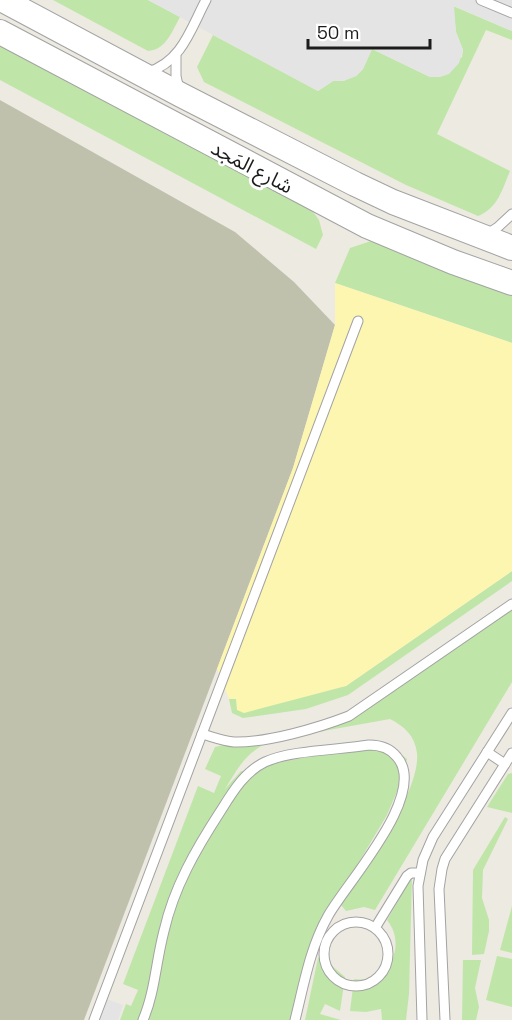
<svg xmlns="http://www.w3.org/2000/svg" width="512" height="1020" font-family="'Space Grotesk','Noto Sans Arabic',sans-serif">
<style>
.construction{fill:#bfc1ad}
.grass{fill:#bfe6a8}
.sand{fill:#fdf6b0}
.parking{fill:#e4e4e4}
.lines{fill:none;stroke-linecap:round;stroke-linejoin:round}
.service-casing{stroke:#a3a3a3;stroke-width:11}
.tertiary-casing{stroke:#a3a3a3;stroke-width:26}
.service{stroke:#fff;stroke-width:9}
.tertiary{stroke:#fff;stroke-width:24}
.labels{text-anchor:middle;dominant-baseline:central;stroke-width:6;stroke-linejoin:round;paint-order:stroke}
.street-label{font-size:20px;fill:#1c1c1c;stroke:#fff}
</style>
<rect width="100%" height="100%" fill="#edeae1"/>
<polygon class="construction" points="0,100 235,232 294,282 335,325 293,468 84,1020 0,1020"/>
<g class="grass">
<path d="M53 0H148L180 17C172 31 166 50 148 51Z"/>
<path d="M453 6 512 31V40L486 30 437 134 510 171C502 190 498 208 478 216L406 185 204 82 197 67 213 35 318 91 333 81H343L356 76 363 69 372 49 430 77 462 57 463 50 456 32Z"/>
<polygon points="0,41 306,202 319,220 323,235 316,249 0,80"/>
<polygon points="377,239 512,287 512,343 335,283 350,248"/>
<polygon points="512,571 512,581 348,695 306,709 243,718 232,713 229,699 346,686"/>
<path d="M512 610V682L375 910 364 907 346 911 341 905C362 872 421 792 417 753 415 736 404 726 390 719L273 740C246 752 240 765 225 789L241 771 255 772 271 764 366 746 402 755 407 759 401 782 387 815 350 877 313 953 295 1020H120L126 1004 131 1006 138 990 123 984 198 786 214 793 221 776 205 769 215 747 353 714Z"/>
<polygon points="512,773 512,813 487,807 508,774"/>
<polygon points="505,817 508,819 483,870 482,898 489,920 489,931 484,954 472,955 473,870"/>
<path d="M412 877 409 994 406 1020H382L381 1009 366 1012 350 1011 354 979C388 984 408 946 387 920Z"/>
<polygon points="512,906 512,953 500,950"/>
<polygon points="325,955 331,965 345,977 340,1011 325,1004 320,1014 341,1020 305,1020 318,958"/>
<polygon points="497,956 512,959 512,1007 486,1000"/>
<polygon points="463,960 481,960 475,988 479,1007 476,1020 462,1020"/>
</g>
<polygon class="sand" points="335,283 512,343 512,571 346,686 244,713 237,710 236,699 229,699 217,669 293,468 335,325"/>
<g class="parking">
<polygon points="148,0 512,0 512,31 454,6 456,32 463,50 459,63 449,74 440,77 430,77 372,49 363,69 356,76 343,81 333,81 318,91"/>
<polygon points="106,999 123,1005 118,1020 99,1020"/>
</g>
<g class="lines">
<g class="service-casing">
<g id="service">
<polyline points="481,0 512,13"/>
<polyline points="176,56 176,76 179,90"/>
<path d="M148 72C182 62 191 28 206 0"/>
<polyline points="486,235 498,227 512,214"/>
<path d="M202 734C213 737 223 741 234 742 267 743 318 728 349 716L512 604"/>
<polyline points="487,752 505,764"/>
<circle cx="356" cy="954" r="32"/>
<polyline points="375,928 407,876 411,873 420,873"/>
<polyline points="94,1020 358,321"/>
<path d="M143 1020C155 992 156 961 164 931 174 887 196 849 220 812 232 793 244 772 265 762 291 750 340 750 369 745 380 745 390 748 397 757 429 794 347 882 328 916 310 948 304 984 295 1020"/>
<polyline points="422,1020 418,886 423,860 433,837 512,713"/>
<polyline points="445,1020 439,889 442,869 445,859 512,753"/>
</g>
</g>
<g class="tertiary-casing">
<g id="tertiary">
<polyline points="3,0 181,95 355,184 393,202 512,248"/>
<polyline points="0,32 367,226 453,262 512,283"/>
</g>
</g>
<use href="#service" class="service"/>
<use href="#tertiary" class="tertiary"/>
</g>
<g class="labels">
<g class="street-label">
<text transform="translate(252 167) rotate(28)">شارع المَجد</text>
</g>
</g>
<path d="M308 39v9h122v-9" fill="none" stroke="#1c1c1c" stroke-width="3"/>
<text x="317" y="39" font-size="18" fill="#1c1c1c" stroke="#ffffff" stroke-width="4.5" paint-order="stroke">50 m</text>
</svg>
